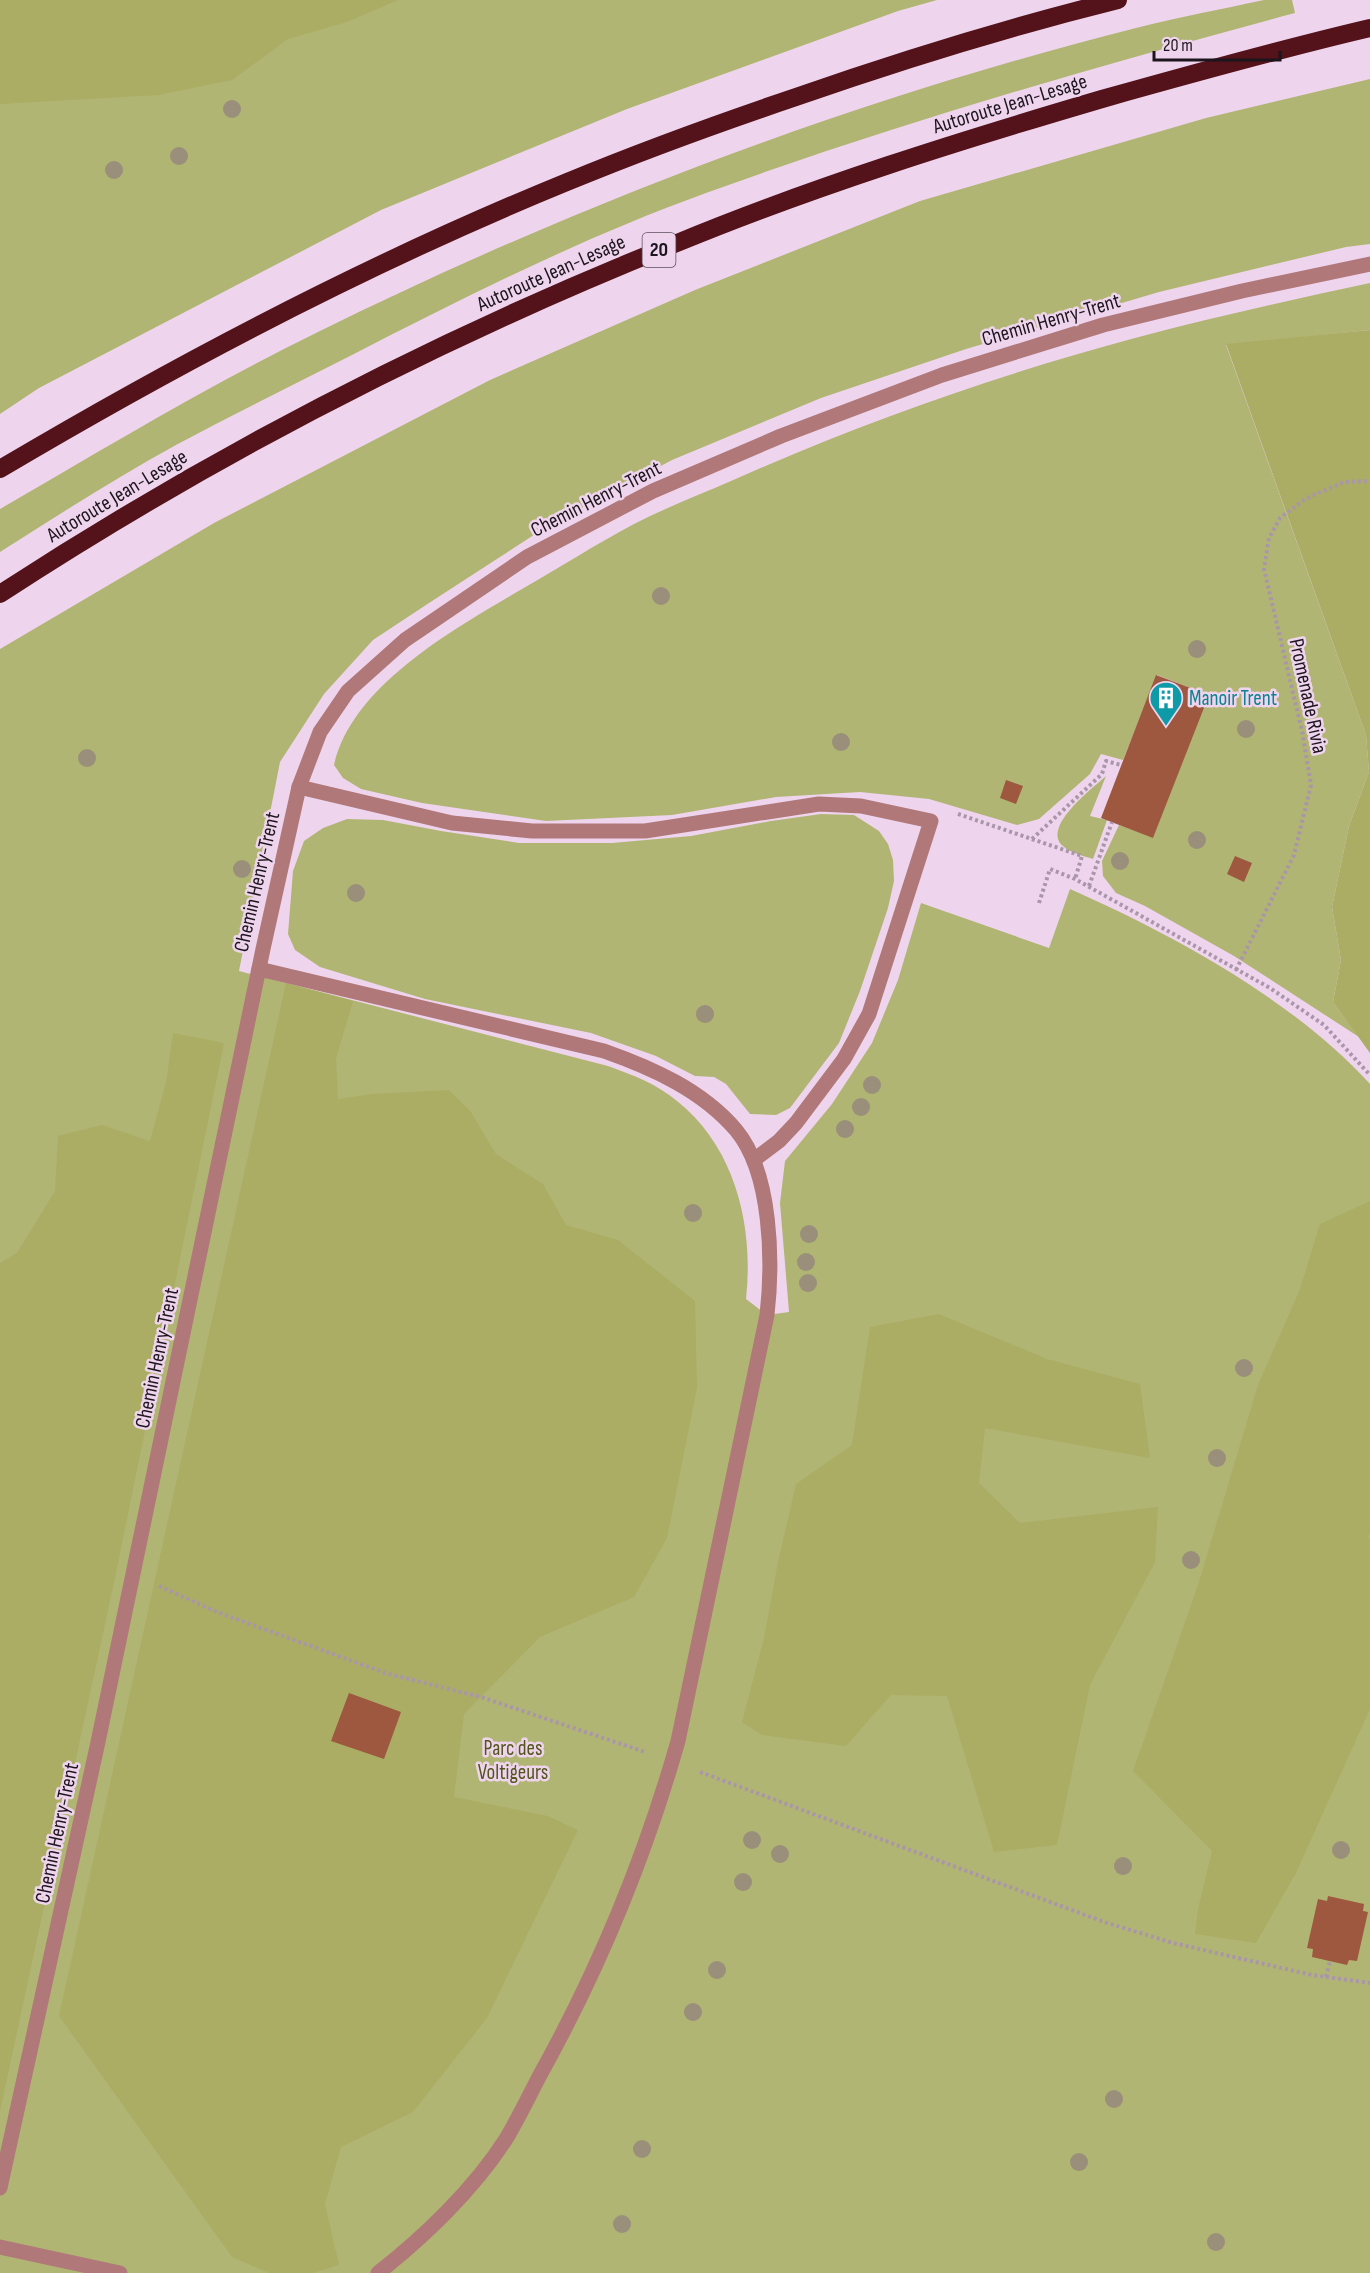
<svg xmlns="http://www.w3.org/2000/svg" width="1370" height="2273" font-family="'Sofia Sans Condensed',sans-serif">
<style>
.green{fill:#b1b573}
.forest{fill:#aaad63}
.building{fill:#9d583f}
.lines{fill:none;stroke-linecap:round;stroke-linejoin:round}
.path{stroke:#aa96a9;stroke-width:4;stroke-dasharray:3 3;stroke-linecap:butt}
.minor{stroke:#b17879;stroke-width:15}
.highway{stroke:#54131b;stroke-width:18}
.tree{fill:#998f7b}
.labels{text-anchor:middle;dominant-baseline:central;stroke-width:5;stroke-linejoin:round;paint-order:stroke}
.shield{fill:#eed5ed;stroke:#5c4f5b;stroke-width:1.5}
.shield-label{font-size:20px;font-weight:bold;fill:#1d151d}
.street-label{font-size:21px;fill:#1d151d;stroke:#eed5ed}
.culture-label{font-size:21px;fill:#0d838f;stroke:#eed5ed;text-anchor:start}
.park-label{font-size:21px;fill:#53551d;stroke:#eed5ed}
</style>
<rect width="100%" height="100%" fill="#eed5ed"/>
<g class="green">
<polygon points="0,0 937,0 898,11 627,109 381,210 39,388 0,414"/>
<path d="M1264 0H1292L1295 13C1097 66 899 123 706 193 584 237 467 296 352 355 293 385 234 414 176 445 116 478 58 515 0 552V509C105 448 209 385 318 332 579 203 855 99 1136 28 1179 17 1222 9 1264 0Z"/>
<path d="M1370 79V244L1346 247 1159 292 966 349 821 398 672 460 543 529 429 603 373 640 324 694 280 762 239 971 608 1066C633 1075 657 1084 677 1101 736 1148 754 1227 746 1299L767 1315 789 1312 780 1203 785 1161 832 1104 872 1043 898 980 921 903 1049 948 1070 889C1172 934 1295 1001 1370 1084V2273H0V649L214 523 490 380 695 290 920 201 1206 118Z"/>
<path d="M1370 283V330L1226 345 1366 735 1369 772 1349 826 1332 907 1341 960 1333 1002 1359 1037 1234 956 1145 906 1116 893 1103 876 1102 861 1119 825 1153 837 1208 695 1157 675 1123 760 1101 754 1090 774 1039 819 1017 825 929 799 860 792 776 797 672 815 546 821 422 803 361 789 343 778 334 765C352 685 456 628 522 589 559 568 596 544 634 524 665 508 699 495 731 481 861 423 997 375 1135 338 1213 317 1291 300 1370 283Z"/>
<path d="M1106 776 1090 816 1107 820 1093 859C1084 856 1070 853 1063 846 1041 827 1093 788 1106 776Z"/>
<polygon points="821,814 854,815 879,831 888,844 893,860 894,881 888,908 860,991 839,1043 790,1108 776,1115 750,1114 726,1084 714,1077 695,1076 656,1056 591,1033 425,999 320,967 295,950 288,934 293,871 304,841 323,828 347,819 383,820 441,831 519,843 612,843 691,836 771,821"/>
</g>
<g class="forest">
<polygon points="0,0 398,0 347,22 288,39 232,80 158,95 0,104"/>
<polygon points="1370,330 1370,1053 1333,1002 1341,960 1332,907 1349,826 1369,772 1366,735 1226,344"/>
<polygon points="286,983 353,1001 336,1059 338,1099 372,1094 449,1090 471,1112 496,1154 543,1184 566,1225 618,1240 695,1301 697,1388 667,1538 634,1597 540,1637 464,1714 454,1797 548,1816 578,1830 487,2018 413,2112 341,2147 325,2204 339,2265 313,2273 269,2273 232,2257 59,2016"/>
<polygon points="173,1033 224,1043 116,1573 0,2111 0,1263 17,1253 55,1191 58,1136 102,1125 150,1141 166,1083"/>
<polygon points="1370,1201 1370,1533 1368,1538 1370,1539 1370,1709 1296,1873 1256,1943 1195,1934 1198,1909 1212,1851 1133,1771 1198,1585 1258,1385 1300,1289 1320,1224"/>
<polygon points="939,1314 1047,1359 1140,1384 1150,1458 985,1428 979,1483 1020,1523 1158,1507 1155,1562 1090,1685 1057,1845 994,1852 947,1696 891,1695 846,1746 762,1735 742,1722 764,1638 778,1562 796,1484 852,1445 870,1327"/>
</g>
<g class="building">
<polygon points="1156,675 1209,695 1153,838 1101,818"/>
<polygon points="1006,780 1023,786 1016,804 1000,798"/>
<polygon points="1235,856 1252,863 1244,882 1227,874"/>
<polygon points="349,1693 401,1712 384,1759 331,1741"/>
<polygon points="1328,1896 1364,1904 1363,1911 1368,1912 1357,1961 1349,1960 1347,1965 1312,1957 1313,1949 1307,1948 1318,1899 1327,1901"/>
</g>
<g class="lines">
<g class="path">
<polyline points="958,814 1082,856 1075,879"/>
<polyline points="1032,839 1102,774 1106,761 1121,765"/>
<polyline points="1089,886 1112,822"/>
<polyline points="1039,903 1050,869 1075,879 1270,988 1324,1025 1370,1075"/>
<polyline points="1236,970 1294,855 1311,785 1302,731 1264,569 1269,538 1280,518 1305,499 1344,482 1370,481"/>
<polyline points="159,1586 217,1612 385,1673 481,1697 645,1752"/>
<polyline points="700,1772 1104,1922 1173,1943 1312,1975 1370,1983"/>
<polyline points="1326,1977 1330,1961"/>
</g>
<g class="minor">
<polyline points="299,787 452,823 532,831 645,831 819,804 861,806 931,821 869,1014 844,1059 796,1123 779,1141 754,1160"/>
<path d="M259 969 604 1051C652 1068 702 1090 736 1130 772 1173 773 1262 767 1315L678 1741C645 1857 599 1969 540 2075 529 2096 518 2119 506 2139 474 2189 424 2237 378 2273"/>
<polyline points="0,2188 98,1742 263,949 299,787 320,732 348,691 405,640 527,557 653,491 781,436 942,375 1103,325 1242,291 1370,264"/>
<polyline points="0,2247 120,2273"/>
</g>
<g class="highway">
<path d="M0 469C182 361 371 262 567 182 642 151 719 123 796 97 902 60 1009 27 1118 0"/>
<path d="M0 594C213 455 440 338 677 243 815 186 959 141 1102 99 1191 74 1280 49 1370 28"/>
</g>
</g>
<g class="tree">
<circle cx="232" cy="109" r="9"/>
<circle cx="179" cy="156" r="9"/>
<circle cx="114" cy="170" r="9"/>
<circle cx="661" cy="596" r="9"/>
<circle cx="1197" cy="649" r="9"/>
<circle cx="1246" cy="729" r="9"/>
<circle cx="841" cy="742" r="9"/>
<circle cx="87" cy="758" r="9"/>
<circle cx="1197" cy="840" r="9"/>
<circle cx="1120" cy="861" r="9"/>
<circle cx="242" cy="869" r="9"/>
<circle cx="356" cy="893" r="9"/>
<circle cx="705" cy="1014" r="9"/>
<circle cx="872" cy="1085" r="9"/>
<circle cx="861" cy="1107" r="9"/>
<circle cx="845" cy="1129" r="9"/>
<circle cx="693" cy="1213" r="9"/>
<circle cx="809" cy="1234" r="9"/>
<circle cx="806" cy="1262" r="9"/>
<circle cx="808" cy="1283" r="9"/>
<circle cx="1244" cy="1368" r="9"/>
<circle cx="1217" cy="1458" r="9"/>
<circle cx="1191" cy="1560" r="9"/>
<circle cx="752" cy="1840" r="9"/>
<circle cx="1341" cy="1850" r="9"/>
<circle cx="780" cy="1854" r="9"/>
<circle cx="1123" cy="1866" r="9"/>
<circle cx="743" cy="1882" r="9"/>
<circle cx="717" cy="1970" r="9"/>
<circle cx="693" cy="2012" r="9"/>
<circle cx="1114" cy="2099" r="9"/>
<circle cx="642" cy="2149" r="9"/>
<circle cx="1079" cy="2162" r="9"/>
<circle cx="622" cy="2224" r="9"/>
<circle cx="1216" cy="2242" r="9"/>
</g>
<defs>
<g id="building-pin" transform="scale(1.725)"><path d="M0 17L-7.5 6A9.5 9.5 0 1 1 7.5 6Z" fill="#0f9aa8" stroke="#eed5ed"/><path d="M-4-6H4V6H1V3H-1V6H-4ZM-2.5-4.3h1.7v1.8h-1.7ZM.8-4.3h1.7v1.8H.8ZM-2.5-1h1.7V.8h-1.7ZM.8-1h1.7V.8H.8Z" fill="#fff"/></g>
</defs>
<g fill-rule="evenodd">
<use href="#building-pin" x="1166" y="698"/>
</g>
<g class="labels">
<rect class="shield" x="642.5" y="233" width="33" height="34" rx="4.5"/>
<g class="shield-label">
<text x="659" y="250">20</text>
</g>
<g class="street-label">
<text transform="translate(1010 104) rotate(-17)">Autoroute Jean-Lesage</text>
<text transform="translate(551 273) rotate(-24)">Autoroute Jean-Lesage</text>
<text transform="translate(1051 320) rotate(-16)">Chemin Henry-Trent</text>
<text transform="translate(117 496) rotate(-31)">Autoroute Jean-Lesage</text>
<text transform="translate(596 499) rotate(-27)">Chemin Henry-Trent</text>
<text transform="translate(1308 696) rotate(78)">Promenade Rivia</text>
<text transform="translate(257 882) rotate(-77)">Chemin Henry-Trent</text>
<text transform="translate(157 1358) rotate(-78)">Chemin Henry-Trent</text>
<text transform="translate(57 1833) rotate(-78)">Chemin Henry-Trent</text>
</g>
<g class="culture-label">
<text x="1189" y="698">Manoir Trent</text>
</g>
<g class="park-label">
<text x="513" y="1748">Parc des<tspan x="513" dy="24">Voltigeurs</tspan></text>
</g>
</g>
<path d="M1154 51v9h126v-9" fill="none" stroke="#1d151d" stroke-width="3"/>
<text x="1163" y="51" font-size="18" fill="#1d151d" stroke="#eed5ed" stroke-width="4.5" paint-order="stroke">20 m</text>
</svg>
